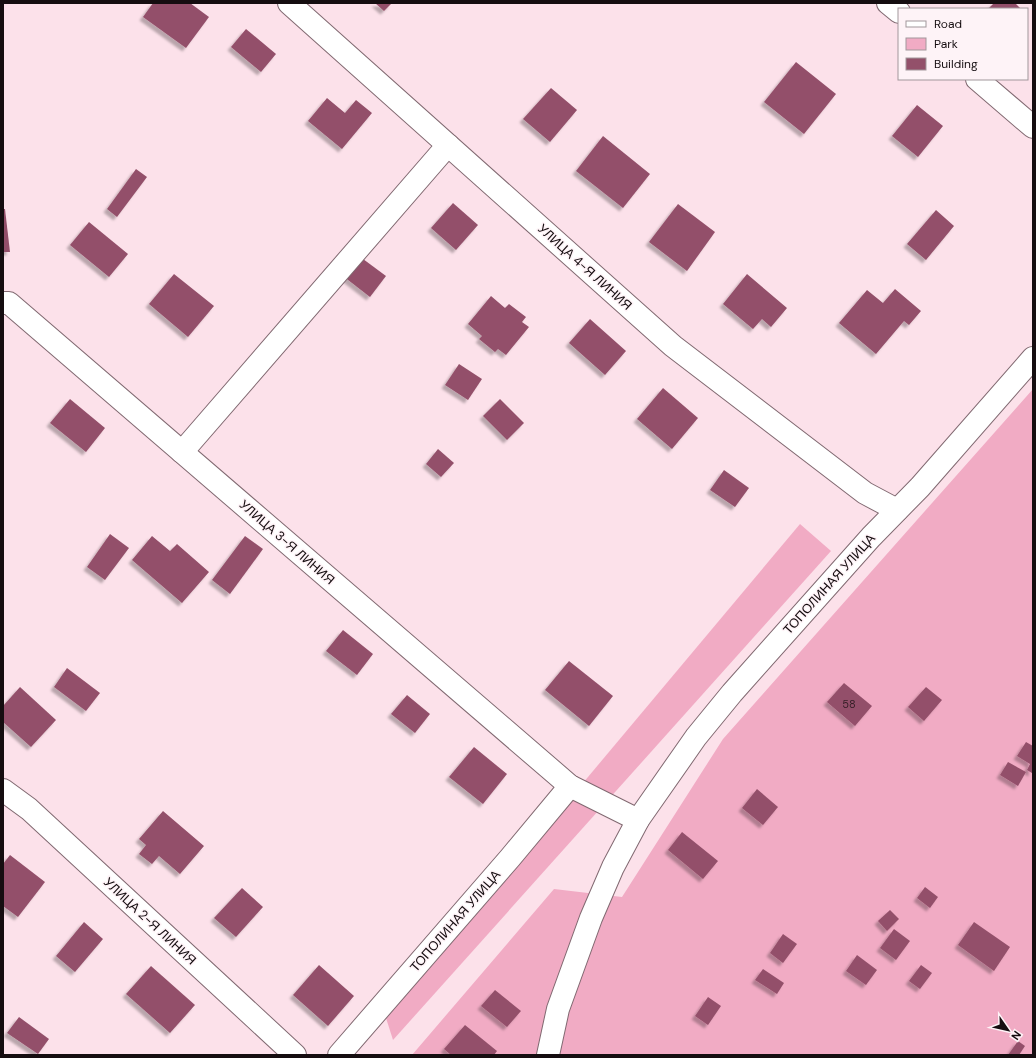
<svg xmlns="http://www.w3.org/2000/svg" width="1036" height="1058" font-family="'DM Sans',sans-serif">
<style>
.green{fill:#f1abc4}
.building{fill:#93506a;filter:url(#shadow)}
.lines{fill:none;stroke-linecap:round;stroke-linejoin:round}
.minor-casing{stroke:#816971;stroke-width:24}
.minor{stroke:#fff;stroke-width:22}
.labels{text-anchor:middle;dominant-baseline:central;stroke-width:3;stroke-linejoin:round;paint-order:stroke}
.number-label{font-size:11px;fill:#341e26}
.street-label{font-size:13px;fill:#150d10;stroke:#fef3f7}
</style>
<defs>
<filter id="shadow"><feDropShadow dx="-3.5" dy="3.5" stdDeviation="1" flood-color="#0004"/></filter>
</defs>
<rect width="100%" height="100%" fill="#fce1ea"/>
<g class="green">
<polygon points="1033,389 1033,1055 412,1055 554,889 622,897 723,739"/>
<polygon points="800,524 831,551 393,1040 386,1018"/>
</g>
<g class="building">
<polygon points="153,3 190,3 209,17 186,48 143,17"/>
<polygon points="375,3 392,3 384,11"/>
<polygon points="994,3 1015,3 1021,9 988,9"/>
<polygon points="246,29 276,54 261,72 231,47"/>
<polygon points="796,62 836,94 804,134 764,102"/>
<polygon points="551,88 577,110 550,142 523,119"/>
<polygon points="327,98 345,113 356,100 372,113 342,149 308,121"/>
<polygon points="917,105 943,126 918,157 892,136"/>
<polygon points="603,136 650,174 623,208 576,171"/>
<polygon points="136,169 147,177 117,217 107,209"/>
<polygon points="453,203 478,225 456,250 431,228"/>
<polygon points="678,204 715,232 687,271 649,242"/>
<polygon points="3,209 5,209 10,252 3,252"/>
<polygon points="936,210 954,226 926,260 907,244"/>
<polygon points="89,222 128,254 109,277 70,245"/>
<polygon points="359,256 386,276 370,297 343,276"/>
<polygon points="174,274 214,306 188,337 149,304"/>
<polygon points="747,274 787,308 771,327 762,319 753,329 723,304"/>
<polygon points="895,289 921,311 909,325 904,321 876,354 839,323 867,290 883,303"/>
<polygon points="491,296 505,308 509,304 526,317 522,322 529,327 506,355 498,349 495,352 479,339 482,336 468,324"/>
<polygon points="590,319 626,351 605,375 569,343"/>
<polygon points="459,364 482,379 468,400 445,385"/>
<polygon points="663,388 698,418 672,449 637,419"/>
<polygon points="70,399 105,428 86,452 50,423"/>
<polygon points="500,399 524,423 507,440 483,416"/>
<polygon points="438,449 454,463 441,477 426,464"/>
<polygon points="724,470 749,488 735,507 710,490"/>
<polygon points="110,534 129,548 105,580 87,567"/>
<polygon points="152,536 170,551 177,544 209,572 182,603 132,560"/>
<polygon points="245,536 263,549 230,594 212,580"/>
<polygon points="343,630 373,654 357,675 326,651"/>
<polygon points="569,661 613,696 589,726 545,690"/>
<polygon points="67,668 100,693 86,711 54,687"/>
<polygon points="844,683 872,706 855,726 827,702"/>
<polygon points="20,687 56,720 31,747 3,722 3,706"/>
<polygon points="926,687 942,700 924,721 908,707"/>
<polygon points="407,695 430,714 415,733 391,714"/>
<polygon points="1026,742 1033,746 1032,773 1027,770 1030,764 1017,756"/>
<polygon points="474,747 507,774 483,804 449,777"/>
<polygon points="1008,762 1026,772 1018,786 1000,775"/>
<polygon points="757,789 778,807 763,825 742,808"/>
<polygon points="163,811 204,846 180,874 159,856 152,864 139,854 146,845 139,839"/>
<polygon points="682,832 718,861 703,879 668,850"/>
<polygon points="10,855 45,882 18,917 3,906 3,864"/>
<polygon points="925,887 938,897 930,908 917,898"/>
<polygon points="242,888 263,907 236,937 214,918"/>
<polygon points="890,910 899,919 887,931 878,921"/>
<polygon points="84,922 103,939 75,972 56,956"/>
<polygon points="974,922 1010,947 994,971 958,945"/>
<polygon points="894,929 910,941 896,960 880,948"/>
<polygon points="783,934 797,944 783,963 770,953"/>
<polygon points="857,955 877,970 866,985 846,971"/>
<polygon points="319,965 354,996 328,1026 293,995"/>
<polygon points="921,965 932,973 920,989 909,981"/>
<polygon points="151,966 195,1005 170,1033 126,994"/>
<polygon points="763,969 784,983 777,994 755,980"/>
<polygon points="495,990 521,1011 507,1027 481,1006"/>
<polygon points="708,997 721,1006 708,1025 695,1016"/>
<polygon points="19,1017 49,1039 38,1054 7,1033"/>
<polygon points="465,1025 497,1051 494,1055 451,1055 444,1049"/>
<polygon points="1018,1041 1025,1046 1019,1055 1008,1055"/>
</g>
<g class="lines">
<g class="minor-casing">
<g id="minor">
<polyline points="289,3 673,346 865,493 897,510"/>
<polyline points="888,3 899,12"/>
<polyline points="977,79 1033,127"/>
<polyline points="3,303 9,303 570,786 638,820"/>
<polyline points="182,452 448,145"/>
<polyline points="3,790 29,809 295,1055"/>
<polyline points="339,1055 510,858 570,786"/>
<polyline points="548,1055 558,1009 591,918 613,867 638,820 696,737 732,693 871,537 920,487 1033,358"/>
</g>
</g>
<use href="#minor" class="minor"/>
</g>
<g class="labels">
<g class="number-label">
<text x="849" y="704">58</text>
</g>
<g class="street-label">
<text transform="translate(585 267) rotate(42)">УЛИЦА 4-Я ЛИНИЯ</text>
<text transform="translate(287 542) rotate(41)">УЛИЦА 3-Я ЛИНИЯ</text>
<text transform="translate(829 584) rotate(-48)">ТОПОЛИНАЯ УЛИЦА</text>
<text transform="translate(150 921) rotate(43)">УЛИЦА 2-Я ЛИНИЯ</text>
<text transform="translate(455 921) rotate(-49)">ТОПОЛИНАЯ УЛИЦА</text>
</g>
</g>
<rect width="1036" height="1058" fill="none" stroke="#150d10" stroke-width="8"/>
<rect x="898" y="8" width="130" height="72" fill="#fef3f7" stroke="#a1979b"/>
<rect x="906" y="21" width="20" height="6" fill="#ffffff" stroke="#a1979b"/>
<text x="934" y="28" font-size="12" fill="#150d10">Road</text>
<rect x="906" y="38" width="20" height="12" fill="#f1abc4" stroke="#a1979b"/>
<text x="934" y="48" font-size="12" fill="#150d10">Park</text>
<rect x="906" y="58" width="20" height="12" fill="#93506a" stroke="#a1979b"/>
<text x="934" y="68" font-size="12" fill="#150d10">Building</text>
<g transform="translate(1008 1030) rotate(124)" stroke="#fef3f7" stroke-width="3" paint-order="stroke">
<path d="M0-3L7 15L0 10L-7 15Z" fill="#150d10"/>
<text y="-6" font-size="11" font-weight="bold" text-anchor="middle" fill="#150d10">N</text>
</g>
</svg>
